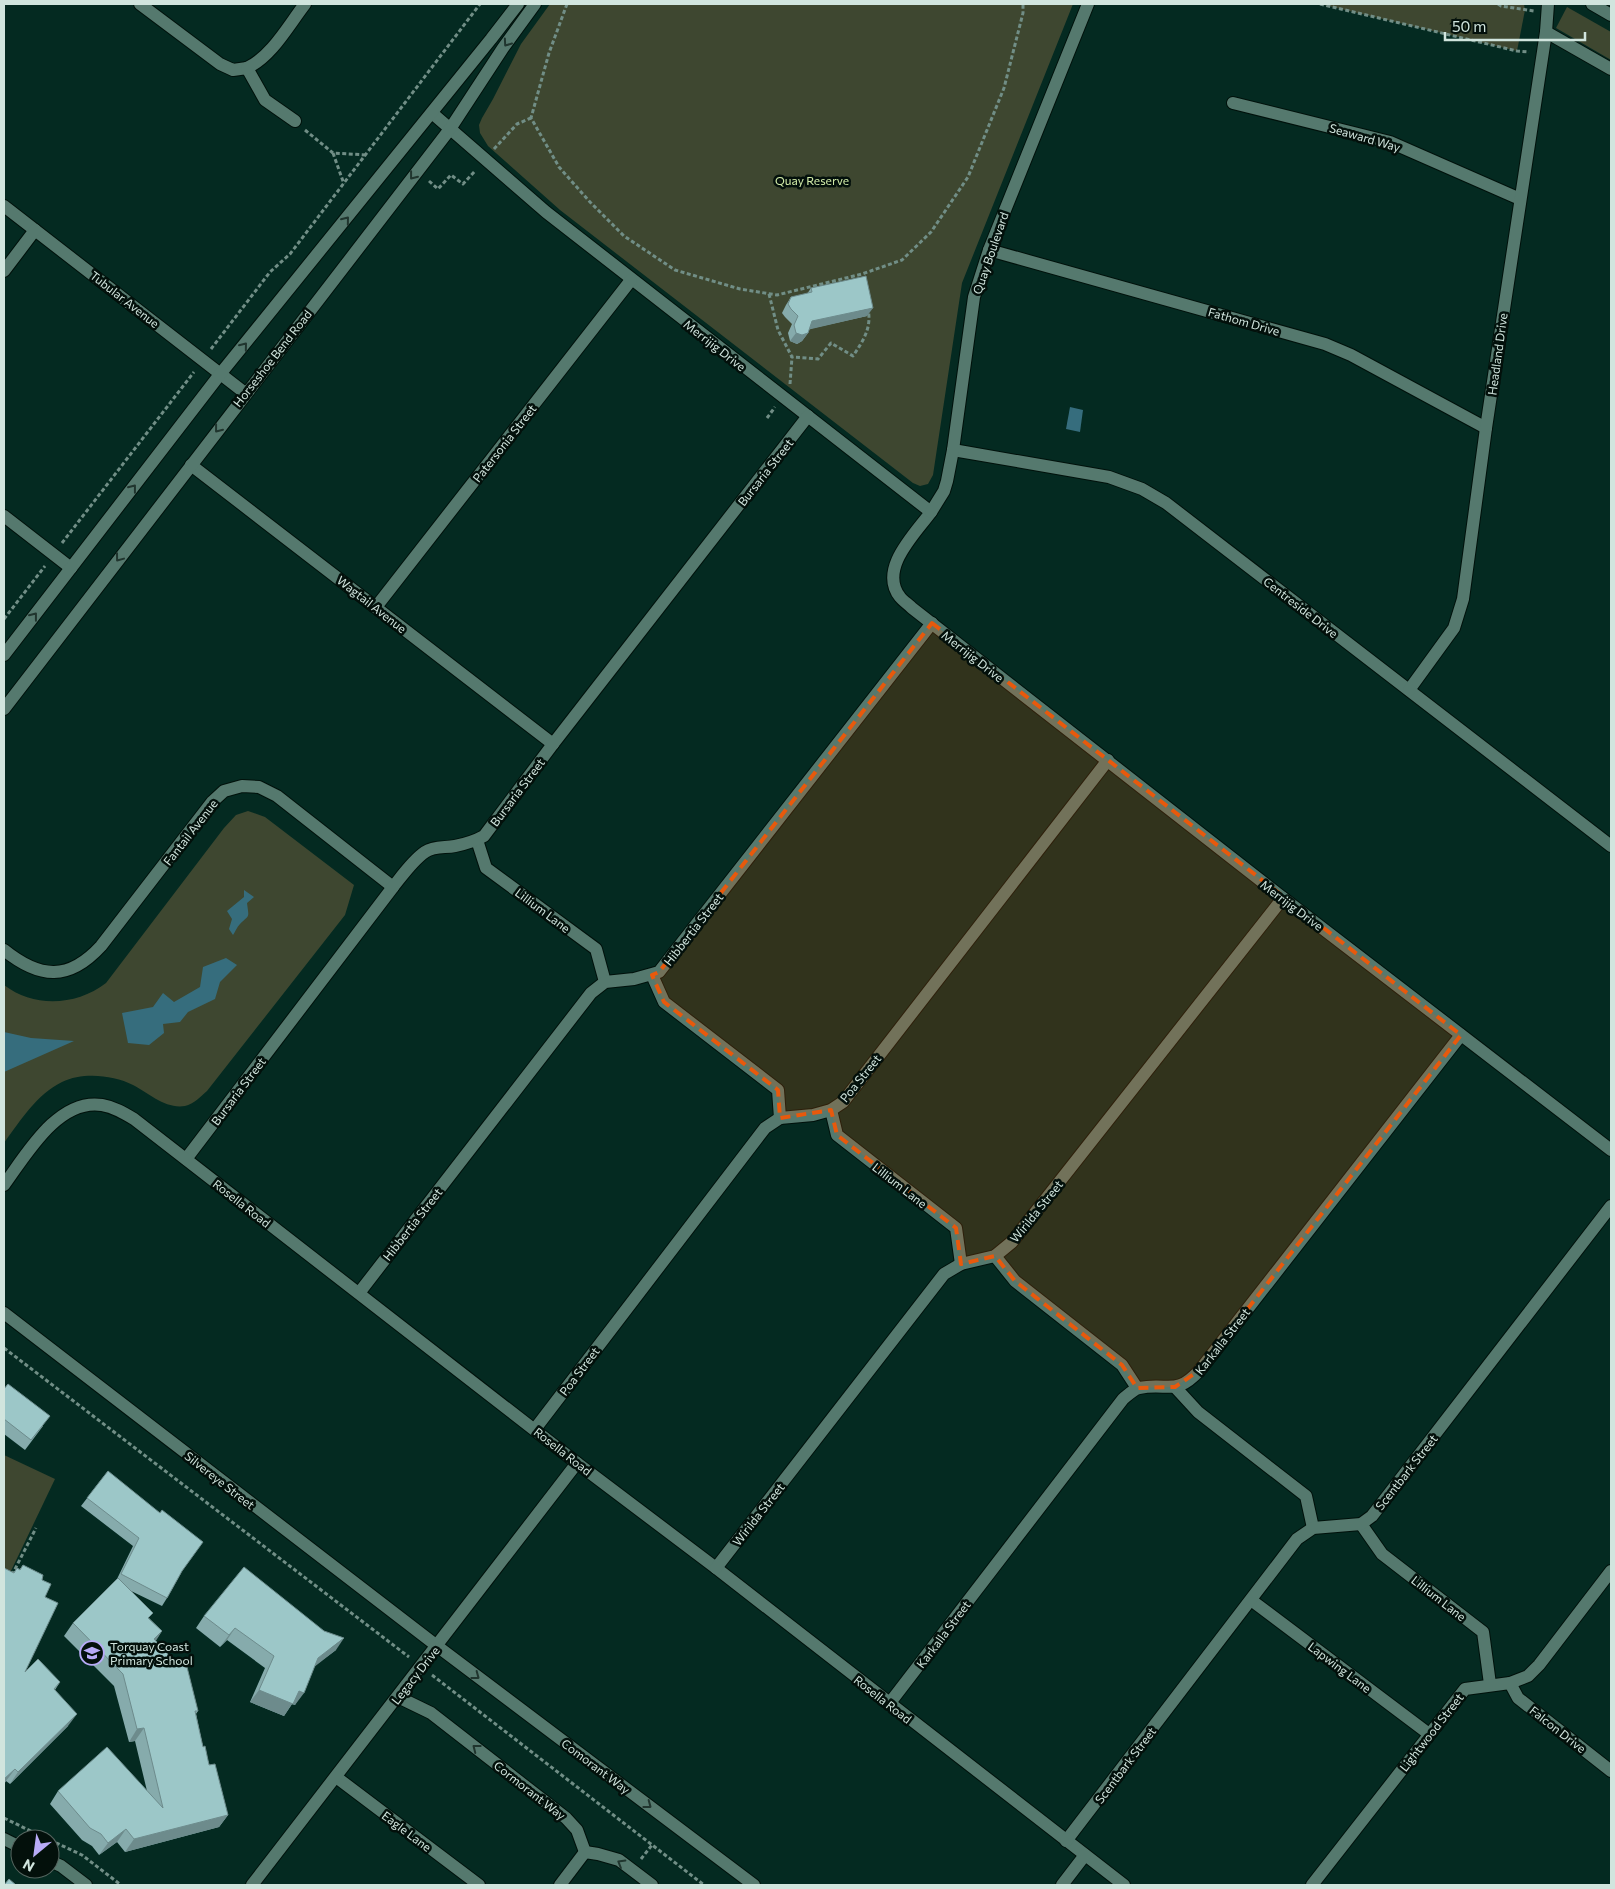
<svg xmlns="http://www.w3.org/2000/svg" width="1615" height="1889" font-family="Commissioner,sans-serif">
<style>
.green{fill:#3e4730}
.water{fill:#366d7d}
.lines{fill:none;stroke-linecap:round;stroke-linejoin:round}
.minor-casing{stroke:#00110b;stroke-width:14}
.path{stroke:#718e86;stroke-width:3;stroke-dasharray:4 2.5;stroke-linecap:butt}
.minor{stroke:#55796e;stroke-width:12}
.wall{fill:#86abac}
.shaded-wall{fill:#6d8b8c}
.building{fill:#9cc7c8;stroke:#6d8b8c}
.oneway{stroke:#20352e}
.marked{fill:#e8590c;fill-opacity:0.2;stroke:#e8590c;stroke-width:4;stroke-dasharray:10 6;stroke-linejoin:round}
.labels{text-anchor:middle;dominant-baseline:central;stroke-width:5;stroke-linejoin:round;paint-order:stroke}
.street-label{font-size:12px;fill:#d1e5de;stroke:#03100b}
.park-label{font-size:12px;fill:#d3eda9;stroke:#03100b}
.poi-label{font-size:12px;fill:#d1e5de;stroke:#03100b;text-anchor:start}
</style>
<rect width="100%" height="100%" fill="#042a21"/>
<g class="green">
<polygon points="550,4 1073,4 962,283 933,475 928,484 920,486 913,483 560,210 488,146 480,133 479,125 482,118 493,99 521,44"/>
<polygon points="1320,4 1524,4 1525,10 1517,51"/>
<polygon points="1567,7 1611,32 1611,60 1556,28"/>
<path d="M248 811 265 817 354 885 345 915 207 1091C201 1096 194 1104 185 1106 165 1109 150 1094 133 1085 113 1075 83 1072 62 1082 37 1094 20 1121 4 1143V985C34 1008 76 1006 106 983L224 828 236 815Z"/>
<polygon points="4,1455 55,1479 10,1573 4,1569"/>
</g>
<g class="water">
<polygon points="1070,407 1083,410 1080,432 1066,429"/>
<path d="M244 890 254 897 247 903C249 919 250 914 240 924 237 927 235 932 233 935L229 929 232 919 227 911 244 897Z"/>
<polygon points="226,958 237,965 220,982 215,999 188,1012 180,1022 163,1024 164,1033 149,1045 128,1043 122,1013 153,1007 163,993 174,1002 200,987 203,967"/>
<polygon points="4,1032 31,1038 74,1041 4,1072"/>
</g>
<g class="lines">
<g class="minor-casing">
<g id="minor">
<polyline points="140,4 220,64 233,70 247,68 265,100 295,121"/>
<polyline points="1592,4 1611,15"/>
<polyline points="1546,32 1611,69"/>
<path d="M247 68C272 56 288 26 305 4"/>
<polyline points="1233,103 1390,142 1520,199"/>
<path d="M432 113 546 212 931 512C915 534 878 569 900 597 903 601 908 604 912 608L1283 898 1611 1150"/>
<polyline points="4,206 245,393"/>
<polyline points="989,250 1325,344 1351,355 1486,428"/>
<polyline points="4,271 35,230"/>
<polyline points="953,450 1109,477 1142,489 1166,503 1611,846"/>
<polyline points="191,465 553,744"/>
<polyline points="931,512 944,491 947,481 953,450 974,297 989,250 1088,4"/>
<polyline points="4,516 71,568"/>
<polyline points="376,607 631,280"/>
<polyline points="4,655 221,373 491,39 518,4"/>
<polyline points="1409,690 1454,628 1463,599 1486,428 1546,32 1548,4"/>
<polyline points="4,709 450,129 503,48 535,4"/>
<polyline points="477,840 486,868 596,949 605,982"/>
<path d="M4 950C40 979 69 981 101 946L212 802 224 791 242 786 259 787 277 796 393 887"/>
<polyline points="652,975 664,1002 778,1090 780,1118"/>
<polyline points="831,1110 837,1135 956,1228 961,1264"/>
<path d="M186 1159 393 887C402 876 412 861 425 852 434 846 445 848 455 846 465 844 475 841 484 836L553 744 808 416"/>
<path d="M4 1185C26 1155 58 1098 102 1105 114 1107 124 1113 134 1119L577 1463 716 1568 1124 1885"/>
<polyline points="995,1256 1015,1281 1122,1365 1137,1388"/>
<polyline points="359,1293 591,993 605,982 634,979 659,972 932,623"/>
<polyline points="4,1313 437,1646 754,1885"/>
<polyline points="1175,1387 1198,1412 1306,1496 1313,1528"/>
<polyline points="535,1429 765,1128 780,1118 813,1115 831,1110 843,1102 1108,760"/>
<polyline points="1361,1524 1382,1554 1483,1632 1490,1684"/>
<polyline points="716,1568 944,1274 961,1264 995,1256 1012,1242 1283,898"/>
<polyline points="1251,1600 1429,1734"/>
<polyline points="1510,1683 1518,1698 1611,1771"/>
<polyline points="398,1697 431,1713 566,1818 577,1830 585,1852"/>
<path d="M889 1704 1123 1399C1128 1395 1134 1389 1139 1388 1169 1382 1175 1397 1200 1370L1461 1035"/>
<polyline points="336,1777 479,1885"/>
<polyline points="4,1839 20,1847"/>
<polyline points="1066,1841 1297,1539 1313,1528 1361,1524 1372,1516 1611,1206"/>
<polyline points="585,1852 598,1854 619,1860 652,1885"/>
<polyline points="50,1861 61,1866 86,1885"/>
<polyline points="252,1885 577,1463"/>
<polyline points="560,1885 585,1852"/>
<polyline points="1062,1885 1085,1855"/>
<polyline points="1312,1885 1465,1689 1510,1683 1528,1676 1539,1665 1611,1571"/>
</g>
</g>
<g class="path">
<polyline points="567,4 549,53 531,118 559,167 590,202 624,236 675,270 740,289 777,295 862,274 902,260 931,232 968,177 1004,88 1023,13 1023,4"/>
<polyline points="1320,4 1517,51 1529,52"/>
<polyline points="1498,4 1501,6 1534,11"/>
<polyline points="305,130 333,153 366,155"/>
<polyline points="494,149 517,124 531,118"/>
<polyline points="333,153 344,184"/>
<polyline points="429,181 438,189 451,175 463,184 475,171"/>
<path d="M769 294 778 330 792 357 818 359 831 343 853 356C863 341 872 328 868 309"/>
<polyline points="211,349 270,272 290,254 480,4"/>
<polyline points="790,384 792,357"/>
<polyline points="767,418 775,407"/>
<polyline points="62,543 194,372"/>
<polyline points="4,619 45,566"/>
<polyline points="4,1348 409,1657"/>
<polyline points="12,1575 36,1528"/>
<polyline points="432,1675 704,1885"/>
<polyline points="4,1818 47,1839"/>
<polyline points="50,1840 82,1855 121,1885"/>
<polyline points="641,1859 652,1845"/>
</g>
<use href="#minor" class="minor"/>
</g>
<g class="wall">
<polygon points="811,288 867,316 809,329 808,333 802,341 797,344 790,341 788,333 792,324 785,317 782,313 786,305 791,297 807,294"/>
<polygon points="4,1389 43,1426 25,1450 4,1434"/>
<polygon points="108,1471 181,1573 167,1598 162,1606 131,1591 149,1618 162,1631 155,1641 198,1711 196,1714 203,1747 228,1815 219,1827 125,1852 117,1842 99,1855 92,1846 82,1840 50,1804 58,1791 147,1791 135,1741 129,1742 114,1686 64,1636 73,1623 117,1579 133,1546 81,1506"/>
<polygon points="23,1565 42,1580 45,1597 25,1672 60,1682 55,1690 68,1726 10,1784 6,1781 4,1784 4,1568 13,1573 17,1568 20,1569"/>
<polygon points="204,1616 336,1650 314,1666 295,1705 292,1704 284,1716 250,1702 265,1668 227,1640 220,1647 196,1628"/>
</g>
<g class="shaded-wall">
<polygon points="873,308 867,316 807,330 812,321"/>
<polygon points="796,333 808,333 802,341 797,344 790,341"/>
<polygon points="235,1628 227,1640 220,1647 229,1635"/>
<polygon points="162,1631 154,1644 154,1639"/>
<polygon points="344,1638 336,1650 309,1671 318,1658"/>
<polygon points="259,1690 299,1691 304,1693 295,1705 292,1704 284,1716 250,1702"/>
<polygon points="77,1714 68,1726 10,1784 18,1772"/>
<polygon points="144,1728 135,1741 129,1742 137,1729"/>
<polygon points="15,1769 6,1781 4,1784 4,1779"/>
<polygon points="228,1815 219,1827 125,1852 134,1839"/>
<polygon points="126,1829 117,1842 99,1855 108,1843"/>
</g>
<g class="building">
<polygon points="866,276 873,308 812,321 808,333 802,335 796,333 794,325 798,316 791,309 788,304 791,297 812,292 811,288"/>
<polygon points="8,1384 50,1416 31,1440 4,1419 4,1389"/>
<polygon points="108,1471 160,1513 162,1510 203,1542 182,1571 167,1598 121,1574 139,1538 87,1498"/>
<polygon points="23,1565 43,1575 42,1580 51,1584 45,1597 58,1603 25,1672 38,1659 60,1682 54,1689 77,1714 18,1772 15,1769 4,1779 4,1568 14,1573 17,1568 20,1570"/>
<polygon points="244,1567 324,1631 344,1638 318,1658 304,1693 299,1691 293,1704 259,1690 274,1656 235,1628 229,1635 204,1616"/>
<polygon points="118,1578 153,1613 148,1618 162,1631 154,1639 178,1665 186,1663 198,1711 195,1711 203,1747 205,1746 209,1765 215,1764 228,1815 134,1839 126,1829 108,1843 101,1834 90,1828 58,1791 107,1747 163,1808 144,1728 137,1729 123,1674 73,1623"/>
<polygon points="9,1879 16,1885 4,1885"/>
</g>
<defs><path id="oneway-chevron" d="M-2-3.5L2.5 0L-2 3.5" fill="none" stroke-width="1.6" stroke-linecap="round" stroke-linejoin="round" transform="scale(1.25)"/></defs>
<g class="oneway">
<use href="#oneway-chevron" transform="translate(507 43) rotate(125)"/>
<use href="#oneway-chevron" transform="translate(413 176) rotate(128)"/>
<use href="#oneway-chevron" transform="translate(346 220) rotate(-51)"/>
<use href="#oneway-chevron" transform="translate(244 346) rotate(-51)"/>
<use href="#oneway-chevron" transform="translate(218 429) rotate(128)"/>
<use href="#oneway-chevron" transform="translate(133 488) rotate(-52)"/>
<use href="#oneway-chevron" transform="translate(119 558) rotate(127)"/>
<use href="#oneway-chevron" transform="translate(34 616) rotate(-52)"/>
<use href="#oneway-chevron" transform="translate(476 1676) rotate(37)"/>
<use href="#oneway-chevron" transform="translate(476 1748) rotate(-142)"/>
<use href="#oneway-chevron" transform="translate(648 1805) rotate(37)"/>
<use href="#oneway-chevron" transform="translate(621 1863) rotate(-149)"/>
</g>
<path class="marked" d="M932 623 1461 1035 1200 1370 1175 1387 1137 1388 1122 1365 1015 1281 995 1256 961 1264 956 1228 837 1135 831 1110 780 1118 778 1090 664 1002 652 975 659 972Z"/>
<defs>
<g id="school-ring" transform="scale(1.25)"><circle r="9.5" fill="#03100b" stroke="#b8abf7" stroke-width="1.5"/><path d="M0-5L7-2L0 1L-7-2ZM-4 1L0 2.5L4 1V4Q0 6-4 4Z" fill="#b8abf7"/></g>
</defs>
<g fill-rule="evenodd">
<use href="#school-ring" x="92" y="1653"/>
</g>
<g class="labels">
<g class="street-label">
<text transform="translate(1365 137) rotate(16)">Seaward Way</text>
<text transform="translate(990 253) rotate(-71)">Quay Boulevard</text>
<text transform="translate(125 299) rotate(38)">Tubular Avenue</text>
<text transform="translate(1244 321) rotate(16)">Fathom Drive</text>
<text transform="translate(715 345) rotate(38)">Merrijig Drive</text>
<text transform="translate(1497 354) rotate(-82)">Headland Drive</text>
<text transform="translate(272 358) rotate(-52)">Horseshoe Bend Road</text>
<text transform="translate(504 443) rotate(-52)">Patersonia Street</text>
<text transform="translate(765 472) rotate(-52)">Bursaria Street</text>
<text transform="translate(372 604) rotate(38)">Wagtail Avenue</text>
<text transform="translate(1301 607) rotate(38)">Centreside Drive</text>
<text transform="translate(973 656) rotate(38)">Merrijig Drive</text>
<text transform="translate(517 792) rotate(-53)">Bursaria Street</text>
<text transform="translate(190 832) rotate(-52)">Fantail Avenue</text>
<text transform="translate(1292 905) rotate(37)">Merrijig Drive</text>
<text transform="translate(543 910) rotate(37)">Lillium Lane</text>
<text transform="translate(693 929) rotate(-52)">Hibbertia Street</text>
<text transform="translate(860 1078) rotate(-51)">Poa Street</text>
<text transform="translate(238 1091) rotate(-53)">Bursaria Street</text>
<text transform="translate(900 1185) rotate(38)">Lillium Lane</text>
<text transform="translate(242 1203) rotate(38)">Rosella Road</text>
<text transform="translate(1036 1211) rotate(-51)">Wirilda Street</text>
<text transform="translate(412 1224) rotate(-52)">Hibbertia Street</text>
<text transform="translate(1222 1341) rotate(-52)">Karkalla Street</text>
<text transform="translate(579 1371) rotate(-53)">Poa Street</text>
<text transform="translate(563 1451) rotate(38)">Rosella Road</text>
<text transform="translate(1406 1472) rotate(-52)">Scentbark Street</text>
<text transform="translate(220 1480) rotate(38)">Silvereye Street</text>
<text transform="translate(758 1514) rotate(-52)">Wirilda Street</text>
<text transform="translate(1439 1598) rotate(38)">Lillium Lane</text>
<text transform="translate(943 1634) rotate(-53)">Karkalla Street</text>
<text transform="translate(1340 1667) rotate(37)">Lapwing Lane</text>
<text transform="translate(415 1675) rotate(-52)">Legacy Drive</text>
<text transform="translate(883 1699) rotate(38)">Rosella Road</text>
<text transform="translate(1558 1729) rotate(38)">Falcon Drive</text>
<text transform="translate(1431 1732) rotate(-52)">Lightwood Street</text>
<text transform="translate(1125 1765) rotate(-53)">Scentbark Street</text>
<text transform="translate(596 1766) rotate(37)">Comorant Way</text>
<text transform="translate(530 1790) rotate(38)">Cormorant Way</text>
<text transform="translate(407 1831) rotate(37)">Eagle Lane</text>
</g>
<g class="park-label">
<text x="812" y="180">Quay Reserve</text>
</g>
<g class="poi-label">
<text x="110" y="1646">Torquay Coast<tspan x="110" dy="14">Primary School</tspan></text>
</g>
</g>
<rect width="1615" height="1889" fill="none" stroke="#d1e5de" stroke-width="10"/>
<g transform="translate(35 1854) rotate(209)"><circle r="24" fill="#03100b" stroke="#55655f"/>
<path d="M0-4L9 19L0 12L-9 19Z" fill="#b8abf7"/>
<text y="-8" font-size="14" font-weight="bold" text-anchor="middle" fill="#d1e5de">N</text>
</g>
<path d="M1445 32v8h140v-8" fill="none" stroke="#d1e5de" stroke-width="2.5"/>
<text x="1452" y="32" font-size="15" fill="#d1e5de" stroke="#03100b" stroke-width="4" paint-order="stroke">50 m</text>
</svg>
